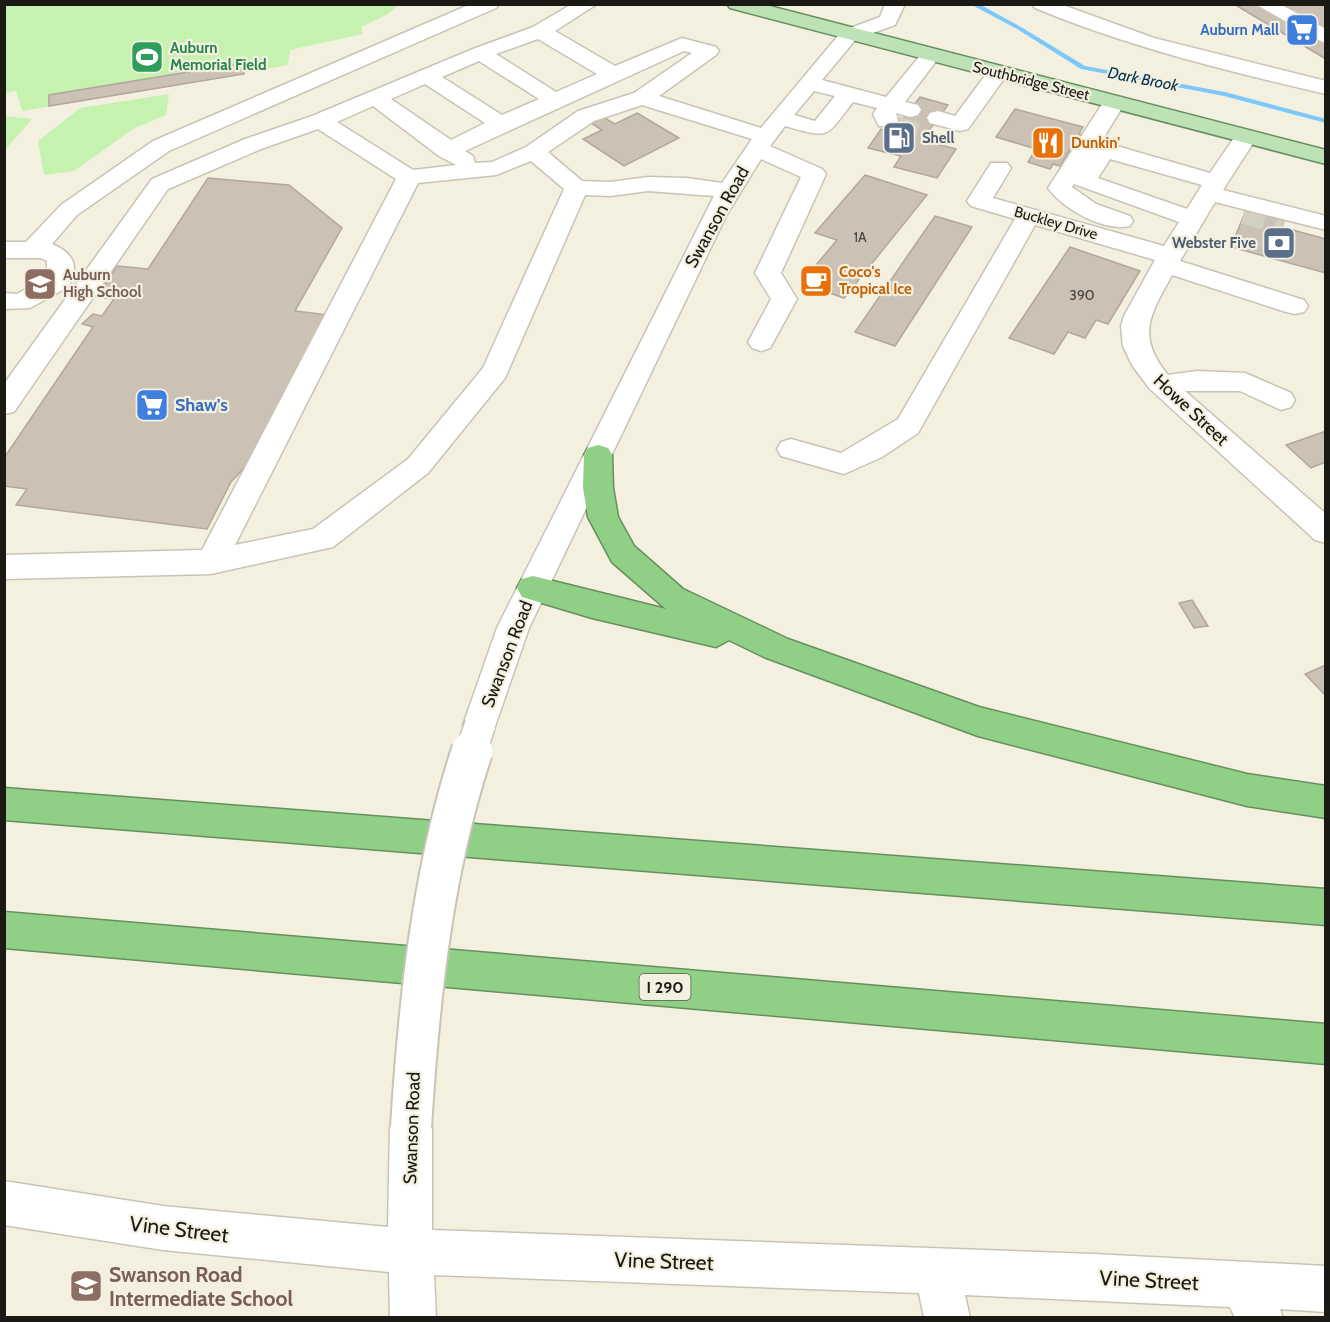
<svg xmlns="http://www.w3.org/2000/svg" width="1330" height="1322" font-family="Cabin,sans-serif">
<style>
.green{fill:#c6f2b0}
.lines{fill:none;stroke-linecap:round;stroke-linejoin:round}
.stream{fill:#7dc8fa;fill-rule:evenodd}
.building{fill:#cbc1b4;stroke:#b2a79a;stroke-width:1.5}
.minor-tunnel{stroke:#d3d0c1;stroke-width:22;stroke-dasharray:22 11;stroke-linecap:butt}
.minor-casing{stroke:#c8c4b5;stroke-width:3}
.major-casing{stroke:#678f5e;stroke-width:3}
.highway-casing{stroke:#678f5e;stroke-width:3}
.minor{fill:#fff;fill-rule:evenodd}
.major{fill:#bce2b6;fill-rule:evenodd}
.highway{fill:#90cf86;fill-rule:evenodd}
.minor-bridge-far1-casing{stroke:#c8c4b5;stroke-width:33;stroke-linecap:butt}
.minor-bridge-casing{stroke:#c8c4b5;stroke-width:44;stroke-linecap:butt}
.minor-bridge-far1{stroke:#fff;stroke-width:30}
.minor-bridge{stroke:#fff;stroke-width:40}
.labels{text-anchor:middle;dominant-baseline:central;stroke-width:4.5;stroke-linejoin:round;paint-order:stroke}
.far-number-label{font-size:14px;fill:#46433b}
.far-shop-label{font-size:15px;font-weight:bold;fill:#366cbe;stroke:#f4f0e0;text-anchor:end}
.far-leisure-label{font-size:15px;font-weight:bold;fill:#27864d;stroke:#f4f0e0;text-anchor:start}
.far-street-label{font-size:15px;fill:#1a1913;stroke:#f4f0e0}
.far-service-label{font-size:15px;font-weight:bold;fill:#4e5e75;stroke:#f4f0e0;text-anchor:start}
.far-food-label{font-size:15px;font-weight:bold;fill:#c56008;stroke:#f4f0e0;text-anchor:start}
.far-education-label{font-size:15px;font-weight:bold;fill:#785e54;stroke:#f4f0e0;text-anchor:start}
.far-water-label{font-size:16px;font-style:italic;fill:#06334c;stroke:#f4f0e0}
.shield{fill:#f4f0e0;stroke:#5b5a50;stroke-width:1.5}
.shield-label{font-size:16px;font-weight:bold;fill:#1a1913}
.street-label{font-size:18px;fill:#1a1913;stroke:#f4f0e0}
.shop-label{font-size:18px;font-weight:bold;fill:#366cbe;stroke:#f4f0e0;text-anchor:start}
.near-street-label{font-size:21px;fill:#1a1913;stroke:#f4f0e0}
.near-education-label{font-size:21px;font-weight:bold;fill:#785e54;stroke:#f4f0e0;text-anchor:start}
</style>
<rect width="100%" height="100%" fill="#f4f0e0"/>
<g class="green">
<polygon points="4,5 398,5 388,14 361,27 363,34 290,50 288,65 22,111 16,91 5,93"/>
<polygon points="169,94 166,115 133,129 74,171 44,175 38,141 80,108"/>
<polygon points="5,116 32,119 5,150 4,116"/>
</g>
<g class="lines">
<polygon class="stream" points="970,4 979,4 1021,27 1085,66 1225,92 1326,119 1326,123 1224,96 1081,69 1017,29"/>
</g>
<g class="building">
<polygon points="1234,4 1326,4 1326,59 1301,44"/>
<polygon points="1234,4 1326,4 1326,59 1301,44"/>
<polygon points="242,63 244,74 49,106 49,95"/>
<polygon points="920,97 948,105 922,140 956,149 937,178 894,167 901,156 868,148 881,129 893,132"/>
<polygon points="1015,109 1083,127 1079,134 1085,136 1077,149 1071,148 1060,166 1053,164 1050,169 1028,162 1036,149 996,137"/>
<polygon points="637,113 679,138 624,166 583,139 602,130 591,123 603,117 615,124"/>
<polygon points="865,175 927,195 844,298 801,283 837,240 815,233"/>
<polygon points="208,178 289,185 342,228 295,311 329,315 247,465 231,482 207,529 16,505 27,489 4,486 4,458 93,327 82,324 93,314 102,316 114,299 96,297 117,266 148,269"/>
<polygon points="1246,210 1284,220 1282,227 1326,239 1326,273 1231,247"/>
<polygon points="935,216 972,227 895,346 855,332"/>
<polygon points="1070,247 1140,271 1108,324 1096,320 1085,338 1068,332 1054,354 1009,338"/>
<polygon points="1326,431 1326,462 1311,468 1286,445"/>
<polygon points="1192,600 1208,626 1194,628 1179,603"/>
<polygon points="1326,665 1326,696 1305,674"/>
</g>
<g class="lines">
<g class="minor-tunnel">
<polyline points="896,127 925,136"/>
<polyline points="1244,213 1283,224"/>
</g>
<g class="minor-casing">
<g id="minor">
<path d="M471 4H499L496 8 169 151 77 215 52 244C72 252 81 266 68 287L30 308 4 309V293L17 294 47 277V261L41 258H4V242H26L61 205 153 141Z"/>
<path d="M572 4H597L555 31 615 66 682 38 716 47 719 51 716 55 659 96 761 128 842 31 880 17 885 4H905L895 25 856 39 822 80 886 97 923 52H937L940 56 905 102 918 105 921 110 918 115 910 117 896 113 898 121 895 126H879L873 114 877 108 853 102C825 138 831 139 785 126L770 146 822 169 826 174 781 273 797 299 770 348 761 351 752 348 748 342 771 299 755 273 801 177 761 159 726 216 529 628 492 735 480 740 468 735 463 725 497 628 714 196 648 191 610 196 585 195 505 378 428 473 333 547 211 574 4 579V555L202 550 396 179 318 129 261 149 168 189 14 412 4 414V384L152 179 245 139 312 116 473 49 533 27ZM538 39 597 74 556 92 496 54ZM684 51 692 53 634 93 578 111 526 147 492 162 475 163 473 156 465 151ZM479 61 539 99 502 115 442 77ZM425 84 485 123 451 140 391 99ZM814 91 835 96 815 121 794 115ZM642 105 752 139 722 183 687 178 648 177 610 182 582 181 548 152 594 121ZM373 106 439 156 456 165 413 170 337 122ZM531 161 564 189 483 368 408 459 313 529 235 545 418 183 496 175Z"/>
<path d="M1032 4H1060L1154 38 1326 81V94C1227 71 1129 47 1035 8Z"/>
<polygon points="1255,4 1280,4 1326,29 1326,44"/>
<polygon points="997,67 1004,69 1008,73 968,129 960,131 930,123 927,118 930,113 938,111 955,116 990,69"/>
<path d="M1114 96 1122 98 1125 103 1099 145H1113L1210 173 1238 132H1254L1257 137 1223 190 1326 216V230L1215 202 1180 261 1304 300 1308 306 1304 312 1295 314 1286 312 1172 275C1151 314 1135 335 1168 375L1197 371 1245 373 1291 393 1295 400 1291 407 1281 410 1240 391H1185L1326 514V543L1315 540 1149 388 1132 365 1123 346 1121 326 1124 316 1155 260 1035 225 918 433 882 457 844 474 781 456 777 449 781 442 791 439 841 453 898 419 1015 219 971 206 967 201 991 163H1007L1011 168 993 198 1164 246 1179 222 1074 184 1072 187 1096 204 1130 216 1133 221 1130 226C1104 232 1063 209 1048 188L1106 98ZM1110 159 1202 185 1187 209 1098 178Z"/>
<polygon points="411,1106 426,1112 432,1127 432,1230 1093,1254 1326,1266 1326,1312 1280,1309 1283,1318 1235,1318 1230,1307 965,1295 970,1318 924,1318 919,1293 434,1275 436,1318 390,1318 389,1272 163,1250 4,1225 4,1181 163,1206 388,1227 390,1127 396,1112"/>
</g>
</g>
<g class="major-casing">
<polygon id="major" points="727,4 762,4 1326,150 1326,164 730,8"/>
</g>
<g class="highway-casing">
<g id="highway">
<polygon points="598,445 608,448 612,455 613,488 618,517 634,546 683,589 788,639 979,707 1247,774 1326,786 1326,818 1247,806 978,736 764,657 729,640 716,647 592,618 522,597 517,588 522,579 533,576 666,609 612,562 588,517 583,488 584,455 588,448"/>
<polygon points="4,788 1326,889 1326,925 4,820"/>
<polygon points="4,912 1326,1024 1326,1064 4,948"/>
</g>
</g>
<use href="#minor" class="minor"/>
<use href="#major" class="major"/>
<use href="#highway" class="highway"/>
<g class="minor-bridge-far1-casing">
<polyline id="minor-bridge-far1" points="471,752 480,725"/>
</g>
<g class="minor-bridge-casing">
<path id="minor-bridge" d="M411 1127C419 1000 432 872 472 751"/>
</g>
<use href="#minor-bridge-far1" class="minor-bridge-far1"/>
<use href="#minor-bridge" class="minor-bridge"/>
</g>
<defs>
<g id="supermarket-square" transform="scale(1.725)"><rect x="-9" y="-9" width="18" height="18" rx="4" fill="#3f7fe0" stroke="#f4f0e0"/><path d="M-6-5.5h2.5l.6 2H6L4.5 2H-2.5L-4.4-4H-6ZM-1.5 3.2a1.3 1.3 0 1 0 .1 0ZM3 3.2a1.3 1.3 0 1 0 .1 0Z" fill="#fff"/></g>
<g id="stadium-square" transform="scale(1.725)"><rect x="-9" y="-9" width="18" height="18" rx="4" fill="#2e9e5b" stroke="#f4f0e0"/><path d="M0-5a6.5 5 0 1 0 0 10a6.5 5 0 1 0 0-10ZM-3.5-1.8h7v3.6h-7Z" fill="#fff"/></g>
<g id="fuel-square" transform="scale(1.725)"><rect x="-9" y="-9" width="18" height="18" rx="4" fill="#5c6f8a" stroke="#f4f0e0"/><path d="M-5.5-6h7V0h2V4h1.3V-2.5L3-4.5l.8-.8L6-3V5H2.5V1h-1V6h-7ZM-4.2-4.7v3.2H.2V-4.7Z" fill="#fff"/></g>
<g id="restaurant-square" transform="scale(1.725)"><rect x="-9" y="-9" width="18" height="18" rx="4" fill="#e8710a" stroke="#f4f0e0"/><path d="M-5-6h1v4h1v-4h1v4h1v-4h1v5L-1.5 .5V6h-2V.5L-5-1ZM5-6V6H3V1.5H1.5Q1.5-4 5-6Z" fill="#fff"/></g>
<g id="bank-square" transform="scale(1.725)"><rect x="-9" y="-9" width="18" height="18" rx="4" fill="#5c6f8a" stroke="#f4f0e0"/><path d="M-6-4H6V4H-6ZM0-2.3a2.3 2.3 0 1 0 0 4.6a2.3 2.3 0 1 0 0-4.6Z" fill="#fff"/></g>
<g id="cafe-square" transform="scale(1.725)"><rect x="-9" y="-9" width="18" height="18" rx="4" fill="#e8710a" stroke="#f4f0e0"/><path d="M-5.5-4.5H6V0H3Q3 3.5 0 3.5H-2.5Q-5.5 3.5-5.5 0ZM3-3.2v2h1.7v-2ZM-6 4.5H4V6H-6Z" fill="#fff"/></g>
<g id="school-square" transform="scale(1.725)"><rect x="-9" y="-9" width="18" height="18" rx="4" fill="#8d6e63" stroke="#f4f0e0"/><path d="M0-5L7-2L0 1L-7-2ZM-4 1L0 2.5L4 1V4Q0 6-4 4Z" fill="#fff"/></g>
</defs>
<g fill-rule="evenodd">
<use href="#supermarket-square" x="1302" y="30"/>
<use href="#stadium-square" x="147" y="57"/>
<use href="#fuel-square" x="899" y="138"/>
<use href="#restaurant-square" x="1048" y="143"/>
<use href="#bank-square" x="1279" y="243"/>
<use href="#cafe-square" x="816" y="281"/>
<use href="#school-square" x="40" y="284"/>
<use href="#supermarket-square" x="152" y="405"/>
<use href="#school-square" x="86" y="1286"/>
</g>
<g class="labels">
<g class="far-number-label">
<text x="860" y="237">1A</text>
<text x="1082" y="295">390</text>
</g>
<g class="far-shop-label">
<text x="1279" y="30">Auburn Mall</text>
</g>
<g class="far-leisure-label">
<text x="170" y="48">Auburn<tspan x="170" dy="17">Memorial Field</tspan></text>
</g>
<g class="far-street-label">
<text transform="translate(1031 81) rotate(14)">Southbridge Street</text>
<text transform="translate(1056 223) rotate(16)">Buckley Drive</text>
</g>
<g class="far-service-label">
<text x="922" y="138">Shell</text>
<text x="1256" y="243" text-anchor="end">Webster Five</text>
</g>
<g class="far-food-label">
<text x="1071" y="143">Dunkin'</text>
<text x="839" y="272">Coco's<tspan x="839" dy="17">Tropical Ice</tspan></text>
</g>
<g class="far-education-label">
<text x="63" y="275">Auburn<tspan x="63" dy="17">High School</tspan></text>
</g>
<g class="far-water-label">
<text transform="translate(1143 79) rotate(11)">Dark Brook</text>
</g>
<rect class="shield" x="639.5" y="974" width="51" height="26" rx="4.5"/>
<g class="shield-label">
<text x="665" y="987">I 290</text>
</g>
<g class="street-label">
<text transform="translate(717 217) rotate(-61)">Swanson Road</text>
<text transform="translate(1191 410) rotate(43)">Howe Street</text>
<text transform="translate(507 654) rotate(-69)">Swanson Road</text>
<text transform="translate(412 1128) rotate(-88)">Swanson Road</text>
</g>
<g class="shop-label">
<text x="175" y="405">Shaw's</text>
</g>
<g class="near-street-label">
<text transform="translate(179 1229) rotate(7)">Vine Street</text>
<text transform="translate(664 1261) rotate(2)">Vine Street</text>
<text transform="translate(1149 1280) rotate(3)">Vine Street</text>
</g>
<g class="near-education-label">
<text x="109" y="1274">Swanson Road<tspan x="109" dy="24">Intermediate School</tspan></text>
</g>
</g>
<rect width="1330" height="1322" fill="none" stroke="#1a1913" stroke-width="12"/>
</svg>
